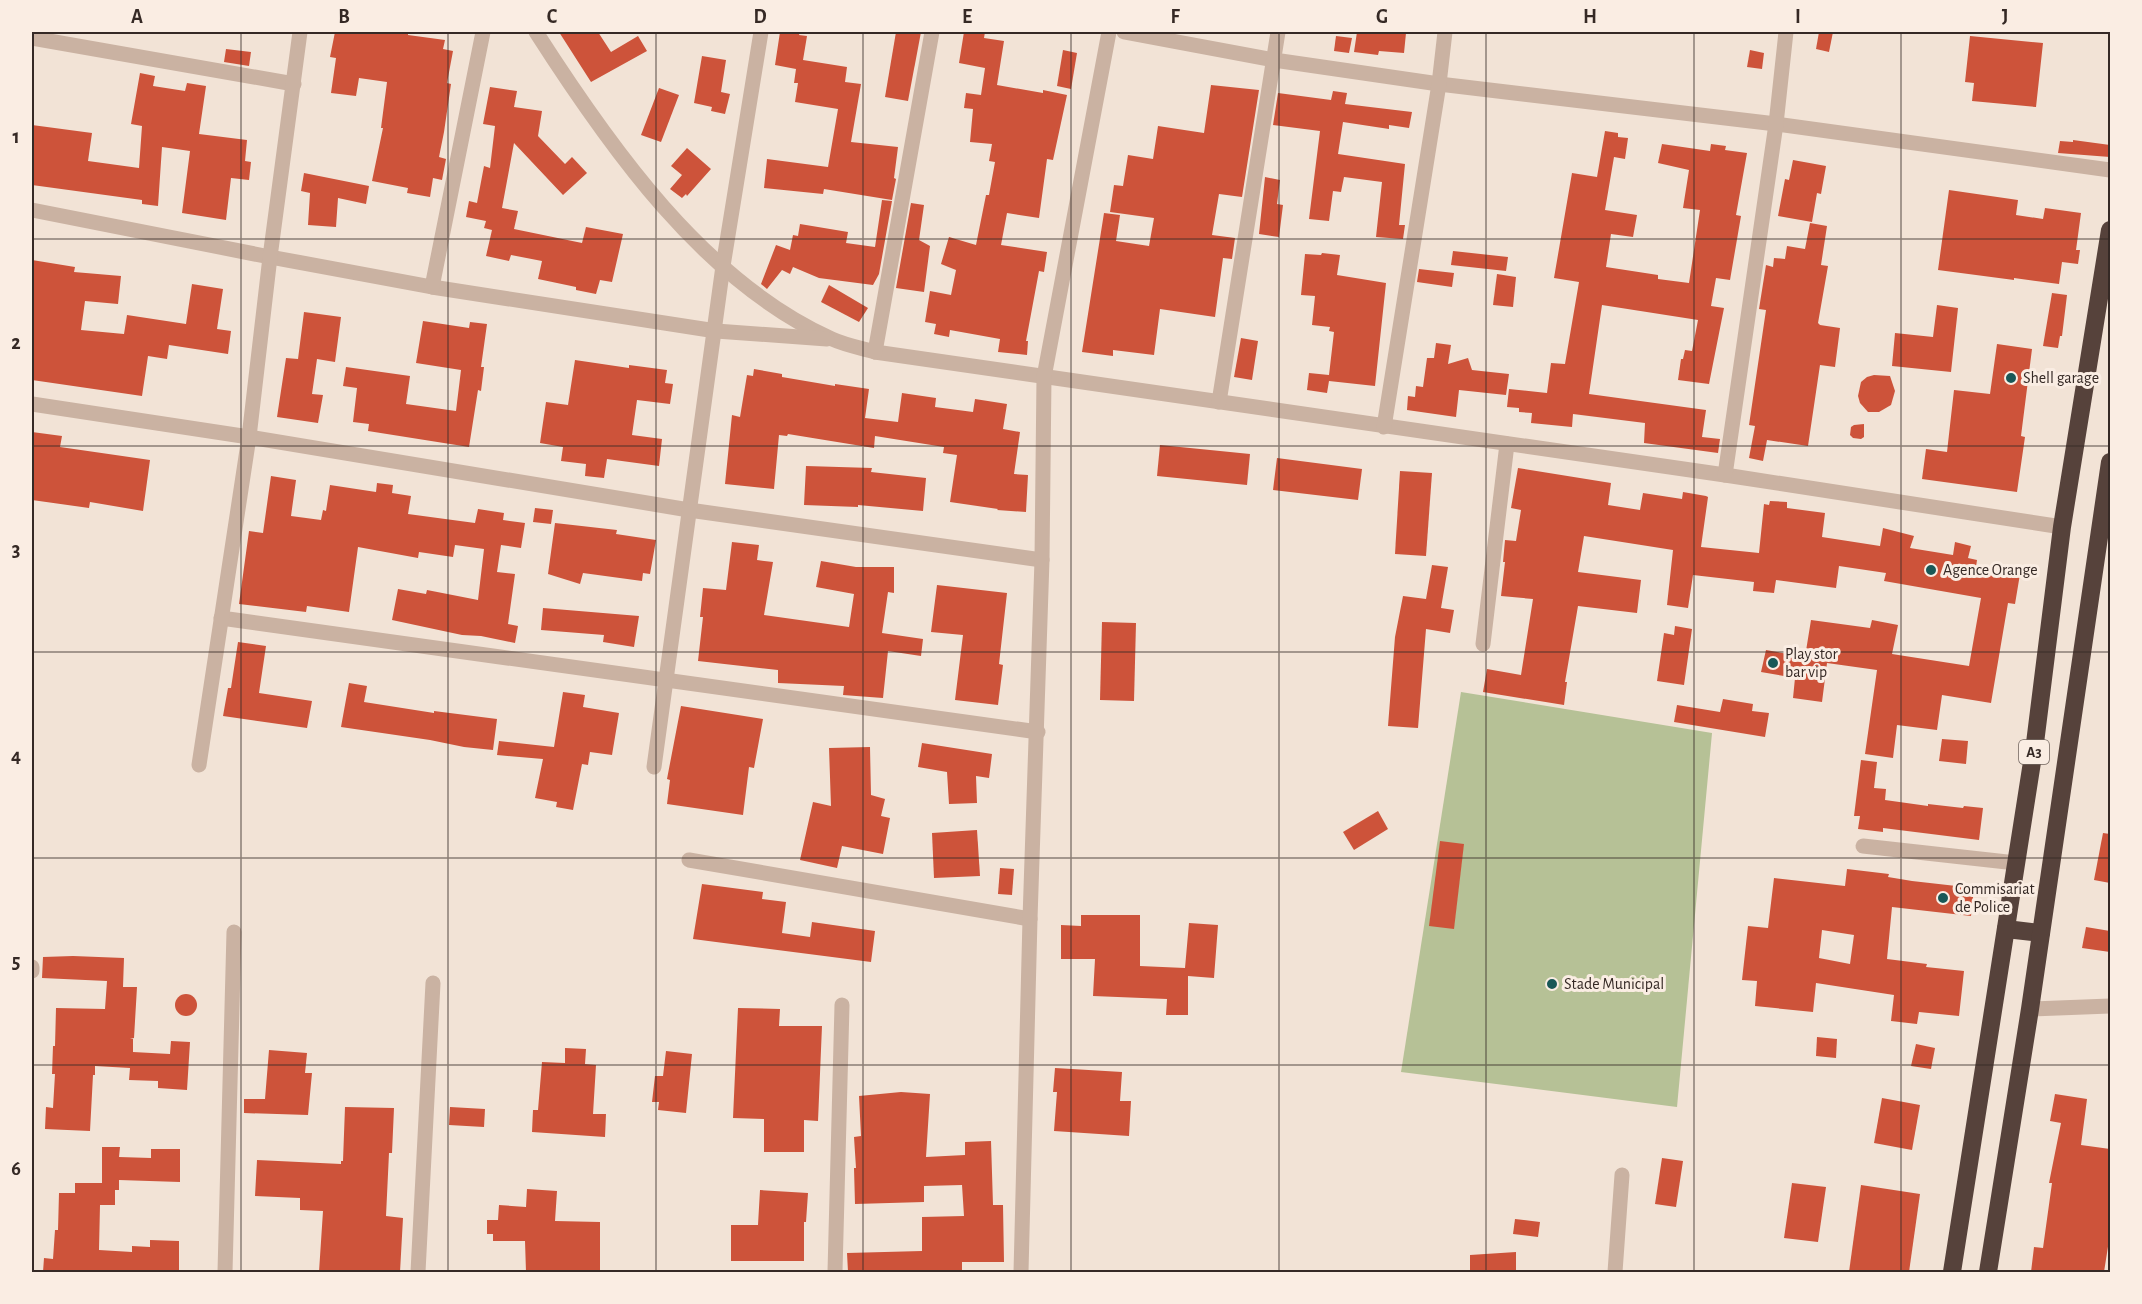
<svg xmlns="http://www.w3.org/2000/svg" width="2142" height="1304" font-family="'Alegreya Sans',sans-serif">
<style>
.green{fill:#b6c196}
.building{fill:#cd533a;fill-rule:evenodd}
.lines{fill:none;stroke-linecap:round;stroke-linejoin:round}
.minor{stroke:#cab2a2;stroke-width:15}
.highway{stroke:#56423b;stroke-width:18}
.grid{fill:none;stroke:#352925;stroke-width:1.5;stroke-opacity:0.55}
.poi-dot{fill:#195857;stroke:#faede3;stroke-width:2}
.labels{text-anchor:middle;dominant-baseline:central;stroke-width:6;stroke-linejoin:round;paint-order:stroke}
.shield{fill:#faede3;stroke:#70645e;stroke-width:1.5}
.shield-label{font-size:15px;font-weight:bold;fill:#352925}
.poi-label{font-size:16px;fill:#352925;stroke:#faede3;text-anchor:start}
.neatline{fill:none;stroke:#352925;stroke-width:2}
.grid-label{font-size:20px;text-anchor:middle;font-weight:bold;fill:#352925}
</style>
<rect width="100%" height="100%" fill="#f2e3d6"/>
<polygon class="green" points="1461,692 1712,733 1677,1107 1401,1072"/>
<g class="building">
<polygon points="335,32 408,32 408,35 445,40 443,49 453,51 447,83 451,84 444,132 439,157 446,159 442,180 433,178 430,197 407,193 408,188 372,181 383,128 381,128 387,82 359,78 356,96 331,93 336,58 330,57"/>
<polygon points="559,32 598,32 611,52 638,36 647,51 591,82"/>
<polygon points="780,32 800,32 799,35 807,36 803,60 847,67 845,82 861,84 851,142 898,147 894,178 896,179 892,200 824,189 823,194 764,188 767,159 828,167 838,109 795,102 798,83 794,83 796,69 775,65"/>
<polygon points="896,32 921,32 908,101 885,97"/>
<polygon points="964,32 985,32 984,38 1004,41 997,85 1043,93 1043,90 1067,95 1053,160 1047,159 1039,218 1007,213 1001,245 1047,252 1044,272 1039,271 1026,341 1028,341 1027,355 998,352 1000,339 950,330 949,337 934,334 936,324 925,322 930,291 951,295 956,270 941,264 949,237 976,245 986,195 989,195 995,162 989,161 992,144 970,142 973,109 964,108 966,93 981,95 985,68 959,63"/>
<polygon points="1357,32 1406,33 1404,53 1379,51 1378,55 1354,52"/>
<polygon points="1819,32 1833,32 1829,52 1816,49"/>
<polygon points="1336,36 1352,38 1349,53 1334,51"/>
<polygon points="1970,36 2043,43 2036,107 1972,101 1974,83 1965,82"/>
<polygon points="226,49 251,52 249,66 224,62"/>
<polygon points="1063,50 1077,53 1071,89 1057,86"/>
<polygon points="1750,50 1764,53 1762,69 1747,67"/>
<polygon points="702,56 726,60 721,92 730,94 725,114 711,111 712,107 694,103"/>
<polygon points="140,73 155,76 153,86 185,91 187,83 206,86 199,134 247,140 245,161 251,162 249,180 231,178 226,220 182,213 190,151 162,147 158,206 142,204 142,200 32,185 32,125 92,133 88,161 139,168 142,126 131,124"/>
<polygon points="1211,85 1259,90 1242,197 1219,194 1212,235 1235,238 1232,259 1223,258 1215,317 1160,309 1154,355 1113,350 1113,356 1082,352 1104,213 1120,215 1116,241 1149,246 1154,218 1110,212 1114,185 1123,186 1128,155 1153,159 1158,126 1204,133"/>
<polygon points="490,87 517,91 514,107 542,111 538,136 565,164 572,157 587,173 563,195 514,143 502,208 518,211 514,229 582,243 586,227 623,234 612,282 600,280 596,294 576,290 576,287 538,279 542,261 511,255 509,261 486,256 492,230 484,228 486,221 466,217 469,201 477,203 484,166 490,168 495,126 483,124"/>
<polygon points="659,88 679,95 661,142 641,135"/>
<polygon points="1333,91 1347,93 1345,104 1412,112 1409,128 1389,125 1389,129 1343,122 1338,154 1405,164 1399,225 1405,225 1403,239 1376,237 1382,182 1344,177 1341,192 1333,191 1329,221 1309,219 1320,131 1273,125 1278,93 1331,100"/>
<polygon points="1605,131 1618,133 1618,137 1628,138 1625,159 1614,157 1605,210 1637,215 1633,237 1611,234 1606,267 1658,275 1658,279 1689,283 1700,210 1683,208 1689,170 1658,163 1662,144 1710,151 1711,144 1726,146 1725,150 1747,153 1736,215 1741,216 1730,280 1716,278 1711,306 1724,308 1709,384 1678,380 1681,359 1683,359 1685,350 1692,351 1698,320 1602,305 1589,394 1706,410 1702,437 1720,439 1718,453 1644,443 1645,423 1573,414 1572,427 1531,423 1532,413 1519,412 1519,408 1507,407 1509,389 1547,393 1551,363 1565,364 1579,282 1554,278 1572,173 1597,177"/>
<polygon points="2073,140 2110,145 2110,157 2058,153 2060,141 2073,142"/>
<polygon points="687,148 711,169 687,196 686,194 682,198 670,189 682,175 671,166"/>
<polygon points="1793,160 1826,166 1821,194 1817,193 1812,222 1778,216 1785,179 1789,180"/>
<polygon points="304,173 369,186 366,204 338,198 336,227 308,225 310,193 301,191"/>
<polygon points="1265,177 1280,180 1277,204 1283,205 1279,237 1259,234"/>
<polygon points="1949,190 2018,200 2016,215 2043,219 2045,208 2081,213 2076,250 2080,250 2078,264 2062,262 2059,284 2014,278 2014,280 1938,270"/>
<polygon points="882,200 892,201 879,274 873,285 819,278 793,267 790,274 782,270 767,289 761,284 776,245 790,250 793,235 798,236 800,224 848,232 846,243 875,247"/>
<polygon points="911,203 924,205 919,240 930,246 924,292 896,288"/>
<polygon points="1810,223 1827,226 1821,265 1828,266 1818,323 1820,325 1840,328 1835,367 1820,365 1808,446 1767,440 1763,461 1749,458 1755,426 1749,425 1766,310 1759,309 1766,265 1773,267 1774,258 1785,259 1787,246 1805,249"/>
<polygon points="1453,251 1508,257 1506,271 1451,265"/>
<polygon points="1322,253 1340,255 1337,275 1386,283 1375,386 1329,381 1327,393 1307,390 1309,373 1329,375 1334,332 1329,331 1330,327 1312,325 1315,296 1301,295 1305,254 1321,255"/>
<polygon points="32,260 75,267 74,272 121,276 118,304 85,301 81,330 124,334 127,315 186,324 192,284 223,289 217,329 231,331 228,354 169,345 167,359 148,356 142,396 32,380"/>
<polygon points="1419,269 1454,273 1452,287 1417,282"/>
<polygon points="1497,274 1516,277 1513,307 1493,305"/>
<polygon points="829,285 868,308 859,322 821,302"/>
<polygon points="2052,293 2067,295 2062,336 2060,336 2058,348 2043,346"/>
<polygon points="1937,305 1958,308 1951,372 1892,366 1895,333 1933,337"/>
<polygon points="304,312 341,317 335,362 317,359 312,394 323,395 318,423 277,417 286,358 298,359"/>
<polygon points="423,321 469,328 470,322 487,324 481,367 484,367 481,391 478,390 469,447 368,431 369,424 353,422 357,388 343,386 346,367 410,376 406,404 456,411 461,370 416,363"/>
<polygon points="1241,338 1258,341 1252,380 1234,377"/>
<polygon points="1436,343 1451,345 1448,364 1468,358 1472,370 1509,374 1506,395 1459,390 1456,417 1407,410 1408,396 1415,397 1416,386 1423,387 1427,358 1434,358"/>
<polygon points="1997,344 2032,349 2021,436 2025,437 2017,492 1922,479 1926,449 1947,452 1954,390 1990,394"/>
<polygon points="575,360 629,368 629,365 667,370 665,383 673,384 670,404 637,400 632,435 662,439 659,466 607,459 604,478 585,476 586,464 561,461 563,447 540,443 546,402 568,405"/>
<polygon points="754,369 782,374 782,377 835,386 835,384 869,389 865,418 898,422 902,393 936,398 935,407 973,412 975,399 1007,404 1003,429 1020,432 1014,474 1028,475 1026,512 997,510 998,509 950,502 957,455 943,453 944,447 875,436 874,448 788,434 787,436 779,435 774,489 725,484 732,415 740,417 747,375 753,376"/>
<polygon points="1874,375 1890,376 1895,391 1891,405 1879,412 1868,412 1860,403 1858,396 1861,382 1867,377"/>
<polygon points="1864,424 1864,437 1861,439 1853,438 1850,435 1851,427 1854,425"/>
<polygon points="32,432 62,436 60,447 150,460 143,511 90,502 89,508 32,500"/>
<polygon points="1160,445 1250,454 1247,485 1157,476"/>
<polygon points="1277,458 1362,469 1358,500 1273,490"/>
<polygon points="806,466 872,468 871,472 926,478 923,511 858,505 858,507 804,505"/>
<polygon points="1518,468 1611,483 1608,505 1640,510 1643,493 1682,499 1683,492 1706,496 1708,497 1701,547 1759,553 1764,504 1769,505 1770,501 1787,502 1787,508 1825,513 1822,537 1880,546 1883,528 1914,536 1910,548 1953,555 1955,542 1971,546 1968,558 1977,560 1976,567 2020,574 2015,604 2008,603 1991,703 1942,695 1937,730 1897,725 1893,758 1865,754 1877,670 1827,663 1822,702 1793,698 1795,678 1761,672 1766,650 1805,657 1811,620 1870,628 1872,620 1898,625 1892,654 1969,666 1981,598 1884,581 1886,573 1839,566 1836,588 1776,580 1774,593 1753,591 1754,582 1693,575 1688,608 1667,605 1673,550 1584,536 1578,572 1641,580 1637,613 1578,606 1565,682 1567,682 1564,705 1483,692 1487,669 1521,675 1533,599 1501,596 1505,562 1503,562 1505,540 1516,541 1521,510 1511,508"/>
<polygon points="1400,471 1432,473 1426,556 1395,554"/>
<polygon points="271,476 296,480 291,516 321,520 323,510 326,511 330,485 376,492 377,483 393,485 392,493 411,496 408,514 475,523 478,509 504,513 503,520 525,523 521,548 501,545 497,572 515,574 508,624 518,626 515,643 481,636 462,635 392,620 398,589 426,594 427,590 478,600 484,549 455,545 453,557 419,552 418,558 358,547 349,612 307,606 306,612 239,604 249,531 263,533"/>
<polygon points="535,508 553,510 551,524 533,522"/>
<polygon points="555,523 617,530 616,534 656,540 650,574 643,573 642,581 583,573 580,584 548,574"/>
<polygon points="732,542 759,545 757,560 773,562 764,615 849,627 854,594 816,587 821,561 856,567 894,567 894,593 888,592 882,633 923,639 921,656 888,651 883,698 843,695 844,686 778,683 778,670 698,661 703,617 700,617 703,588 726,590"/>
<polygon points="1432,565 1448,567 1441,608 1454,610 1450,633 1426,629 1418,728 1388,726 1395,637 1403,596 1426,599"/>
<polygon points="937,585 1007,593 999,664 1003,665 998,705 955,700 963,635 931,632"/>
<polygon points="543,608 639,616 634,647 603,642 604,635 541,630"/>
<polygon points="1102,622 1136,623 1134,701 1100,700"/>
<polygon points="1675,626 1692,629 1684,685 1657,681 1664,633 1674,635"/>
<polygon points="238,642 266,646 259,693 312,701 307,728 223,716 228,688 231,688"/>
<polygon points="349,683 367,686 364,702 434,713 434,711 497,719 493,750 464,747 430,740 341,727"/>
<polygon points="563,692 585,695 583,707 619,713 612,755 590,752 588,765 582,764 573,810 556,807 557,802 535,798 543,759 497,755 499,741 554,747"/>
<polygon points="1723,699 1753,704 1752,711 1769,713 1765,737 1674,722 1677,705 1720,712"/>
<polygon points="681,706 763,719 754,768 749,767 743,815 667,804 670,780 667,779"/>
<polygon points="1942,739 1968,741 1966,764 1939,761"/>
<polygon points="922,743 992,754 989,778 976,776 977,803 949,804 947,772 918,767"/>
<polygon points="870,747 871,795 885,799 881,816 890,818 883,854 842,846 837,868 800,860 813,802 831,806 829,748"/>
<polygon points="1861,760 1877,762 1874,788 1886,789 1885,800 1928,806 1928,804 1963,808 1964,806 1983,808 1979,840 1883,828 1883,832 1858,829 1860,816 1854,816"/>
<polygon points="1378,811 1388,829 1354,850 1343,832"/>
<polygon points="977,830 980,876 934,878 932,833"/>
<polygon points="2103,833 2110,834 2110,883 2094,880"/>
<polygon points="1440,841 1464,844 1454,929 1429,926"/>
<polygon points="1000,868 1014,869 1012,895 998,894"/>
<path d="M1847 869 1889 874 1888 877 1912 881 1974 888 1971 916 1892 907 1887 959 1927 964 1926 967 1964 971 1959 1016 1919 1012 1917 1024 1891 1021 1894 995 1816 983 1813 1012 1755 1006 1757 981 1742 980 1748 926 1768 928 1774 878 1845 886ZM1822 930 1854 935 1850 964 1819 958Z"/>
<polygon points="702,884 763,892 762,899 786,902 782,933 810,937 812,922 875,931 871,962 693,939"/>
<polygon points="1081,915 1140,915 1140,966 1185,968 1189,923 1218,925 1214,978 1188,976 1188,1015 1166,1015 1167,999 1093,996 1095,959 1061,959 1061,925 1081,926"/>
<polygon points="2086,927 2110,931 2110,952 2082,948"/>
<polygon points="73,956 124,958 123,987 137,987 134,1038 130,1039 133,1039 133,1052 170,1054 171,1041 190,1042 187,1090 158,1088 158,1081 129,1080 130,1068 95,1066 95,1075 93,1075 90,1131 45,1129 46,1107 53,1108 55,1074 52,1074 53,1046 55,1046 56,1008 105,1009 107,981 42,978 43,957"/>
<circle cx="186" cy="1005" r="11"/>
<polygon points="738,1008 780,1009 779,1026 822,1026 818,1121 804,1120 804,1152 764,1152 764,1119 733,1118"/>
<polygon points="1817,1037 1837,1039 1836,1058 1816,1056"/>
<polygon points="1916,1044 1935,1048 1931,1069 1911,1066"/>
<polygon points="565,1048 586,1049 585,1064 596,1065 593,1114 606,1114 605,1137 532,1132 533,1110 538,1110 542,1062 565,1063"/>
<polygon points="269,1050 307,1053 305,1073 312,1073 308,1115 244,1113 244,1099 265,1099"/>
<polygon points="666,1051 692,1054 686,1113 658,1110 659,1102 652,1102 655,1076 663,1076"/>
<polygon points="1055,1068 1122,1072 1120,1101 1131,1101 1129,1136 1054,1131 1057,1092 1053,1092"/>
<polygon points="901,1092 930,1094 926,1157 965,1155 965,1142 991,1141 993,1205 1003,1205 1004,1262 962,1262 962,1272 848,1272 847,1253 922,1251 922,1217 964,1216 962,1185 924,1186 924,1202 855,1204 854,1168 856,1168 854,1137 861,1136 859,1096"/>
<polygon points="2055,1094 2087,1099 2081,1145 2110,1149 2110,1234 2104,1272 2031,1272 2034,1247 2043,1248 2052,1183 2049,1183 2061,1123 2050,1121"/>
<polygon points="1882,1098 1920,1105 1912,1150 1874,1143"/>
<polygon points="345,1107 394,1108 392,1153 389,1153 386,1216 403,1218 400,1272 319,1272 323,1211 300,1210 300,1198 255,1196 257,1160 341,1164 341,1161 343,1161"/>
<polygon points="450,1107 485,1109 484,1127 449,1125"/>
<polygon points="102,1147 120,1147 119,1157 151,1158 151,1149 180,1149 180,1182 119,1180 119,1190 115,1190 115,1205 100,1205 99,1250 132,1252 132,1246 150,1247 150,1240 179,1241 179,1272 43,1272 44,1258 53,1259 55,1230 58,1230 59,1193 75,1193 75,1183 102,1183"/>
<polygon points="1662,1158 1683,1161 1676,1207 1655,1204"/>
<polygon points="1792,1183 1826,1187 1818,1242 1784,1238"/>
<polygon points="1861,1185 1920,1194 1909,1272 1849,1272"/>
<polygon points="527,1189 557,1191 555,1221 600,1222 600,1272 526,1272 525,1241 493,1241 493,1234 487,1234 487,1220 498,1220 499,1205 526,1207"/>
<polygon points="760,1190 808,1193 806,1222 804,1222 804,1261 731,1261 731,1225 758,1225"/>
<polygon points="1515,1219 1540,1222 1538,1237 1513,1234"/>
<polygon points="1516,1252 1516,1272 1470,1272 1470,1255"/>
</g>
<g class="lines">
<g class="minor">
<path d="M536 32C609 146 704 282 832 339 845 345 861 348 875 352L1725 475 2062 527"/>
<polyline points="1124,32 1274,60 1439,84 1776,124 2110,170"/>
<polyline points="32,38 294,84"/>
<polyline points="32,210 270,257 432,287 716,331 827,339"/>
<polyline points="432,287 483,32"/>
<polyline points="875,352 932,32"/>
<polyline points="1219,402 1278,32"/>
<polyline points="32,404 249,437 689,510 1042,560"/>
<polyline points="1384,427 1439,84 1445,32"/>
<polyline points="1725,475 1776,124 1786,32"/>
<polyline points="221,618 1038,732"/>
<polyline points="1483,644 1507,444"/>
<polyline points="199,765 249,437 270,257 300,32"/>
<polyline points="654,767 723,266 761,32"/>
<polyline points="1863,846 2016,863"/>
<polyline points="689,860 1030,919"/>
<polyline points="32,971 32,967"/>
<polyline points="2030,1009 2110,1006"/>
<polyline points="225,1272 234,932"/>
<polyline points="418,1272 433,983"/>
<polyline points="835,1272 842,1005"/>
<polyline points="1021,1272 1030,919 1042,560 1044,377 1109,32"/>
<polyline points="1615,1272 1622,1175"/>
</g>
<g class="highway">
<polyline points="2006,929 2041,933"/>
<polyline points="1952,1272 2035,743 2062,527 2110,230"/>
<polyline points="1988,1272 2030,1009 2110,462"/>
</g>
</g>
<path class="grid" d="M241 32V1272M448 32V1272M656 32V1272M863 32V1272M1071 32V1272M1279 32V1272M1486 32V1272M1694 32V1272M1901 32V1272M32 239H2110M32 446H2110M32 652H2110M32 858H2110M32 1065H2110"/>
<g class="poi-dot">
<circle cx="2011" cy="378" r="6"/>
<circle cx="1931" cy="570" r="6"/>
<circle cx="1773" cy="663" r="6"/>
<circle cx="1943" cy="898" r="6"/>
<circle cx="1552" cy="984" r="6"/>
</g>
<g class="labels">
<rect class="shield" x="2019" y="740" width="30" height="24" rx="4.5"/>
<g class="shield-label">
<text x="2034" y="752">A3</text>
</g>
<g class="poi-label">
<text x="2023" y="378">Shell garage</text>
<text x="1943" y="570">Agence Orange</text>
<text x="1785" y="654">Play stor<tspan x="1785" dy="18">bar vip</tspan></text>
<text x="1955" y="889">Commisariat<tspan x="1955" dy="18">de Police</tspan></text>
<text x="1564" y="984">Stade Municipal</text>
</g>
</g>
<rect width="2142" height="1304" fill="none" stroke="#faede3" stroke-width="66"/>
<rect x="33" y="33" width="2076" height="1238" class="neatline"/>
<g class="grid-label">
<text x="137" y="23">A</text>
<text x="344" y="23">B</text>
<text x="552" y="23">C</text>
<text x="760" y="23">D</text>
<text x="967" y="23">E</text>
<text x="1175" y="23">F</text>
<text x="1382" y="23">G</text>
<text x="1590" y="23">H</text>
<text x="1798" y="23">I</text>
<text x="2005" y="23">J</text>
<text x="16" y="143">1</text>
<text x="16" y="349">2</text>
<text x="16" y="556">3</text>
<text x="16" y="762">4</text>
<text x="16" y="968">5</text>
<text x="16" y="1175">6</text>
</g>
</svg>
